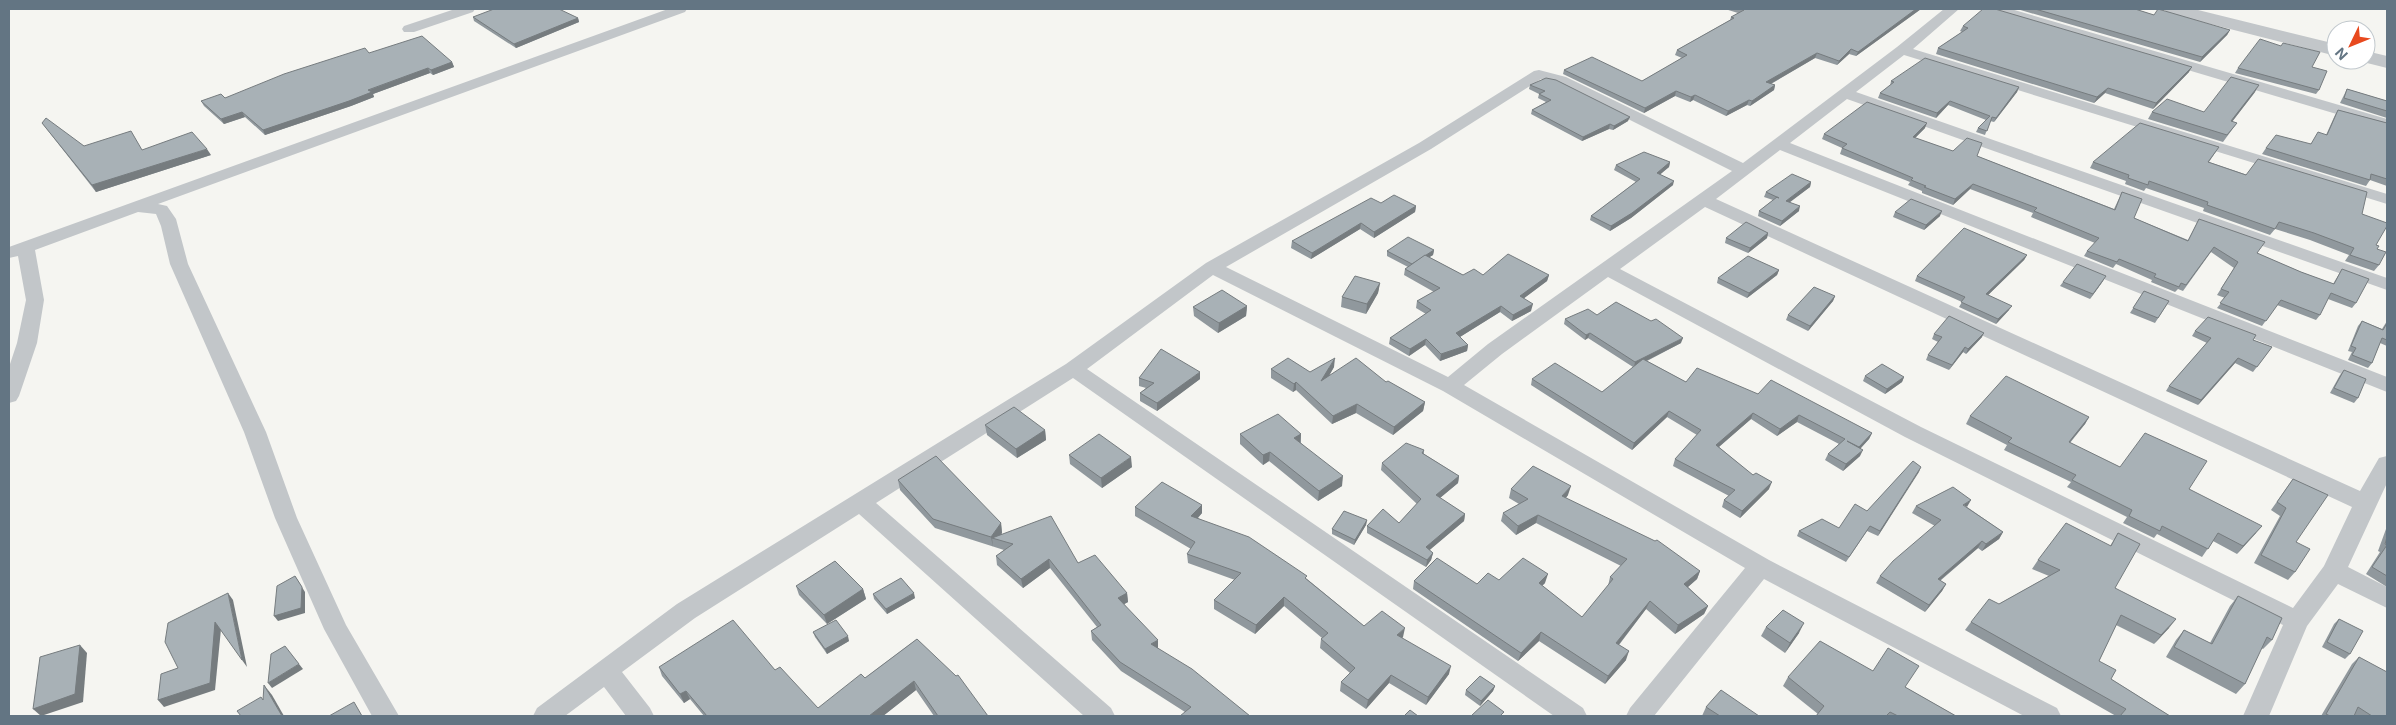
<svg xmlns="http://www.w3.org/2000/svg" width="2396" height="725" font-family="Inter,sans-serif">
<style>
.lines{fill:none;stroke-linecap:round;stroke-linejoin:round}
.minor{fill:#c2c6c9;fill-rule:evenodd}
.tertiary{fill:#c2c6c9;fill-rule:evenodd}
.wall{fill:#90989d}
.shaded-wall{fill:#767c7f}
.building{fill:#a8b1b6;stroke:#767c7f}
</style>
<rect width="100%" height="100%" fill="#f5f5f1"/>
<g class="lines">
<g class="minor">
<polygon points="455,9 475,9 473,12 414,32 404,32 402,29 404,26"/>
<polygon points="668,9 687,9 685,12 158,204 167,206 176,219 188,264 266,432 297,518 346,625 399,716 372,716 324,629 275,518 244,432 170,264 161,226 156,214 138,212 35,250 44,300 37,343 19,396 16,401 9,403 9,367 17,343 26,300 18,256 9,258 9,247"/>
<path d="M1944 9H1959L1913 49 2387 194V204L1904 55 1856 92 2387 278V290L1847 99 1790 143 2387 377V392L1780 150 1716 199 2360 491 2379 458 2387 456V483L2348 567 2387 587V608L2338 584 2307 626 2269 716H2243L2283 625 1905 437 1608 277 1502 354 1464 385 1769 560 2057 708 2061 716H2024L1764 579 1654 716H1626L1630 708 1745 568 1443 391 1213 275 1087 369 1583 708 1587 716H1554L1073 378 876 503 1111 708 1115 716H1084L859 514 695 618 622 672 650 708 654 716H626L604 687 565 716H533L537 708 677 604 1066 364 1206 263 1419 143 1534 71 1539 70 1566 77 1743 163 1897 47ZM1541 79 1556 83 1732 171 1488 344 1448 377 1226 267 1431 149ZM1705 207 2352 507 2324 566 2293 608 1921 427 1620 269Z"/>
<polygon points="1990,9 2011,9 2387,119 2387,129 1992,12"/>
</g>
<g class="tertiary">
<polygon points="2164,9 2194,9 2336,44 2336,56 2167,13"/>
<polygon points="2366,51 2387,56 2387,68 2359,61 2366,60"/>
</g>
</g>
<g class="wall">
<polygon points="1725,9 1921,9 1856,56 1849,54 1837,65 1815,58 1771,84 1775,85 1774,90 1750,106 1747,105 1726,116 1693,100 1690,102 1675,96 1644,113 1563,74 1564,70 1642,81 1682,58 1675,55 1677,50 1730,20 1731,17 1738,13"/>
<polygon points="2017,9 2135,9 2154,15 2230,30 2227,35 2200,62"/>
<polygon points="473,17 578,18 579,22 516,48 474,21"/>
<polygon points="1963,26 2189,72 2153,109 2105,93 2094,103 1936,54 1938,48 1962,32 1960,31"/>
<polygon points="369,53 452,62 454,67 433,75 430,73 373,94 374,97 351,106 265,135 245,117 224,124 204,106 201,101 225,98"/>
<polygon points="2312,67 2319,90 2316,94 2235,73 2238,68"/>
<polygon points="1891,81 2019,87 2017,92 1994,122 1990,121 1985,135 1976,132 1978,128 1986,120 1948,105 1936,118 1878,98 1880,93 1890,86"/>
<polygon points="1530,85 1628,121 1613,130 1609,129 1582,141 1531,114 1532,110 1546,102 1538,98 1539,94 1529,89"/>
<polygon points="2347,89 2387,101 2387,118 2340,103"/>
<polygon points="2255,92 2232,122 2237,123 2223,142 2148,119 2152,112 2204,112"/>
<polygon points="2338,110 2387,123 2387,186 2370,180 2366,186 2262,154 2266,148 2310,144 2326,135 2335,115"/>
<polygon points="42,123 84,146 211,155 96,192"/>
<polygon points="1925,128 1915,138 1953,151 1977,156 2114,209 2122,192 2134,218 2188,240 2199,219 2257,253 2301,272 2333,284 2342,269 2356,303 2352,308 2328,299 2320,315 2316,320 2277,305 2262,326 2217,308 2225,298 2217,295 2234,268 2211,252 2183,291 2178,289 2175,292 2151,282 2152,280 2116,264 2113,268 2084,256 2087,251 2095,243 2031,217 2033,213 1970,189 1953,205 1922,193 1922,191 1908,185 1910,182 1840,154 1842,148 1822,139 1824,134"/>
<polygon points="2219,147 2209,162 2362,214 2376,245 2379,265 2374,271 2345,261 2349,255 2310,240 2275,229 2270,235 2203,211 2204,208 2146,188 2144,191 2125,184 2126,181 2090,168 2093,162"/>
<polygon points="1670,162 1669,167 1660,174 1673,185 1631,218 1610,231 1590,220 1591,216 1636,182 1614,170 1616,165"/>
<polygon points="1811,182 1810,187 1789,202 1799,211 1780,226 1758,216 1759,211 1773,200 1764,197 1766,192"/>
<polygon points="1381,203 1416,206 1415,212 1374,238 1360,229 1311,259 1291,248 1292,241"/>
<polygon points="1895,212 1940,216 1924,230 1893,217"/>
<polygon points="1768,233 1767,238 1748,253 1725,243 1726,238"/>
<polygon points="1434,250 1433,255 1429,257 1463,275 1549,275 1547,281 1524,298 1531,311 1512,321 1500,312 1460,337 1468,345 1467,351 1440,361 1425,345 1409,356 1389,344 1390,338 1426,314 1416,308 1417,301 1434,292 1404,275 1405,269 1408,267 1387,256 1387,251"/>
<polygon points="2027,255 2024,260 1988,295 2009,310 1996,324 1959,307 1962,302 1915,281 1917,276"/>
<polygon points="1779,270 1777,275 1747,298 1717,283 1718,278"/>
<polygon points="2103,281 2090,299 2060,286 2063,282"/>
<polygon points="1380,283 1378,293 1366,314 1341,307 1342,297"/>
<polygon points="2144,291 2169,301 2155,323 2130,313"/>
<polygon points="1835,296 1833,301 1808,331 1786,320 1788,315"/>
<polygon points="1247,306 1246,316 1218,333 1194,316 1193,307"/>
<polygon points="1597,315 1681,343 1647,361 1686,382 1758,394 1872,433 1869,439 1861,448 1860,456 1843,471 1825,460 1828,454 1839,444 1797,422 1777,436 1751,419 1719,447 1769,489 1740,518 1722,507 1724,500 1729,496 1673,466 1675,459 1697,435 1667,417 1632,450 1531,385 1532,379 1602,392 1633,367 1588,338 1585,340 1564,324 1565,319"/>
<polygon points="2362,321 2382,329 2387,321 2387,346 2380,343 2372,363 2368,368 2348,360 2352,352 2348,351 2358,326"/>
<polygon points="2195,331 2253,340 2272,347 2253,372 2235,363 2198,405 2166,391 2169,386 2207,343 2192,336"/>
<polygon points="1934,334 1982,337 1966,354 1963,352 1949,370 1926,360 1928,355 1938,342 1932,339"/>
<polygon points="1334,367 1328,377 1386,382 1425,402 1423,411 1393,435 1356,413 1332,424 1296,390 1293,392 1271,378 1271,369 1310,372"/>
<polygon points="2344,370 2358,398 2354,403 2330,393 2340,375"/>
<polygon points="1865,376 1904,377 1902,382 1885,394 1863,381"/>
<polygon points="1139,378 1200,379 1157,411 1140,401 1140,393 1146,388 1139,386"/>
<polygon points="1970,416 2089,417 2085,424 2070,443 2120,467 2189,489 2256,533 2237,554 2213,541 2202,557 2157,534 2154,538 2123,523 2127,517 2067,487 2071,482 2004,450 2007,445 1966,424"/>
<polygon points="985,425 1045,430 1046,440 1017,458 987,435"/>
<polygon points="1240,434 1301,434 1301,443 1342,486 1318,501 1269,461 1263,465 1240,444"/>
<polygon points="1424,450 1424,454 1459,476 1458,483 1440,498 1465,514 1464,521 1429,550 1433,553 1431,560 1426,567 1367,533 1367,526 1399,523 1417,504 1381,470 1382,463"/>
<polygon points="1069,455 1132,467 1102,488 1070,464"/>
<polygon points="1921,467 1878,536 1867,531 1846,562 1797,536 1799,531 1839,528 1867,511"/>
<polygon points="2293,479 2295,572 2288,580 2254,563 2280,516 2271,510"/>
<polygon points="898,480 1001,523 1002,533 1001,534 1078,563 1127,593 1128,602 1124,604 1158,649 1250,716 1185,712 1121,671 1092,640 1091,631 1097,627 1050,568 1023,588 997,565 996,556 1004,550 935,528 900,490"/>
<polygon points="1511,489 1568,495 1566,498 1700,571 1697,579 1688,587 1708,606 1704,614 1675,634 1646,609 1619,645 1626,660 1605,684 1539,641 1518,661 1413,589 1414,581 1477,584 1499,580 1545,583 1542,586 1582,617 1608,586 1610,577 1621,566 1536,523 1516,535 1501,521 1503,513 1519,504 1509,498"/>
<polygon points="1202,505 1202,513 1198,518 1307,579 1364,626 1403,637 1402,638 1449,674 1426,705 1389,683 1366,709 1340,691 1341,682 1350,673 1320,648 1321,639 1322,638 1284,606 1255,634 1214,609 1214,600 1235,580 1188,563 1187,554 1191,549 1135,516 1135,507"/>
<polygon points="1916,506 1967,507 2003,532 1999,539 1982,551 1978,548 1940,581 1946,584 1942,591 1925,612 1876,583 1880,576 1935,526 1912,513"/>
<polygon points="1367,520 1366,525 1354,545 1332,534 1332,529"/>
<polygon points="2387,527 2387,587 2366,574 2380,552 2378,551 2386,529"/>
<polygon points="2118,533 2115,588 2169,628 2154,644 2116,625 2099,661 2111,679 2170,716 2116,716 1965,630 1971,622 1999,604 2049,576 2032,569 2038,560 2110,546"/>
<polygon points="796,586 863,589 866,599 827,624 799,595"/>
<polygon points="873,594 915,598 887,614 874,599"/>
<polygon points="2238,596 2272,640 2263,649 2261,648 2245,684 2236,694 2166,657 2176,640 2184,630 2210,643 2230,606"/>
<polygon points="2339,619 2350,654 2345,659 2322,647 2334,624"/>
<polygon points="1766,627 1799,633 1785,653 1761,636"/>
<polygon points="813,632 849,641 827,654 815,637"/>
<polygon points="917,639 988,716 934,716 916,690 883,716 704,716 690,699 684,703 662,676 659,667 775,670 818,708 865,678"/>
<polygon points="2359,657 2387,716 2321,716 2352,664"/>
<polygon points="1873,671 1905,687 1956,716 1816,716 1818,714 1783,686 1788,677"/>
<polygon points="1495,686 1493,691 1480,706 1465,695 1466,690"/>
<polygon points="1706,707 1759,716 1702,716"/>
</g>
<g class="shaded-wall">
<polygon points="1916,9 1921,9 1856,56 1858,52"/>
<polygon points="578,18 579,22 516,48 514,44"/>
<polygon points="2230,30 2227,35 2200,62 2202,57"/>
<polygon points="1851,49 1849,54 1837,65 1839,61"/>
<polygon points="1817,53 1815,58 1765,87 1766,82"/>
<polygon points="452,62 454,67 433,75 431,70"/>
<polygon points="2192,67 2189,72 2153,109 2156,103"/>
<polygon points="428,68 430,73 373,94 374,97 351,106 265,135 263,130"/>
<polygon points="1775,85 1774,90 1750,106 1752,101"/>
<polygon points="2259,85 2255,92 2227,128 2231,121"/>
<polygon points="2019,87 2017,92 1994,122 1996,118"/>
<polygon points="2108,88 2105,93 2094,103 2097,97"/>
<polygon points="1676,91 1675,96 1644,113 1645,108"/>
<polygon points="1695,95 1693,100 1690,102 1691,97"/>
<polygon points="1749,100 1747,105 1726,116 1728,111"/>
<polygon points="1950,101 1948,105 1936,118 1937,113"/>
<polygon points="242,112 245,117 224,124 221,119"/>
<polygon points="1630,117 1628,121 1613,130 1614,126"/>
<polygon points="1927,123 1925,128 1911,142 1913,137"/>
<polygon points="1610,124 1609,129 1582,141 1583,137"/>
<polygon points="207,149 211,155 96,192 92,185"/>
<polygon points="1670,162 1669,167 1656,178 1657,173"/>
<polygon points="1674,181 1673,185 1631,218 1610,231 1611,226"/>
<polygon points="1811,182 1810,187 1785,206 1786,201"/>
<polygon points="1973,184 1970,189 1953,205 1955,199"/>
<polygon points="1416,206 1415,212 1374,238 1374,232"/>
<polygon points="1800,206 1799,211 1780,226 1782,221"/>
<polygon points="1942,211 1940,216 1924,230 1926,225"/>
<polygon points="1361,223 1360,229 1311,259 1312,253"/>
<polygon points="1768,233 1767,238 1748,253 1750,248"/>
<polygon points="1434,250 1433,255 1411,269 1412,264"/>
<polygon points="2027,255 2024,260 1984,299 1986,294"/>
<polygon points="1779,270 1777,275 1747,298 1749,293"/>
<polygon points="1549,275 1547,281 1519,302 1520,296"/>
<polygon points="2106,276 2103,281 2090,299 2093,294"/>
<polygon points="1380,283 1378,293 1366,314 1367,304"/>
<polygon points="1835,296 1833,301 1808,331 1810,326"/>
<polygon points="1533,304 1531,311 1512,321 1513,315"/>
<polygon points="1247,306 1246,316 1218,333 1219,323"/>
<polygon points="1501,306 1500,312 1455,340 1456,333"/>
<polygon points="2012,306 2009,310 1996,324 1998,319"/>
<polygon points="1590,333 1588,338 1585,340 1586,335"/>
<polygon points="1984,333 1982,337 1966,354 1968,349"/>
<polygon points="1683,338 1681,343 1634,367 1635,362"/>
<polygon points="1426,339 1425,345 1409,356 1410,349"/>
<polygon points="1468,345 1467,351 1440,361 1441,354"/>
<polygon points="1965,347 1963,352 1949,370 1952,365"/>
<polygon points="1335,358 1334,367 1321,390 1321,381"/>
<polygon points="2238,358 2235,363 2198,405 2201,400"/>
<polygon points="1200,372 1200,379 1157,411 1157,403"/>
<polygon points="1904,377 1902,382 1885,394 1887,389"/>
<polygon points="1296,382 1296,390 1293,392 1294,384"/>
<polygon points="1425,402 1423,411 1393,435 1394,427"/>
<polygon points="1357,404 1356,413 1332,424 1333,416"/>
<polygon points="1669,411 1667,417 1632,450 1634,443"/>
<polygon points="1753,413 1751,419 1714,451 1716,445"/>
<polygon points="1799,415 1797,422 1777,436 1780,429"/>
<polygon points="2089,417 2085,424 2064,449 2069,442"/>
<polygon points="1045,430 1046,440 1017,458 1016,449"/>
<polygon points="1872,433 1869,439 1856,453 1859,447"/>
<polygon points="1301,434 1300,444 1294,438"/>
<polygon points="1863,450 1860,456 1843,471 1846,464"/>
<polygon points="1270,452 1269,461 1263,465 1263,455"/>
<polygon points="1131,457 1132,467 1102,488 1101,478"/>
<polygon points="1921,467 1919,472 1878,536 1880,531"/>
<polygon points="1343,476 1342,486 1318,501 1319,491"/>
<polygon points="1459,476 1458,483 1435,502 1436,495"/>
<polygon points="1772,482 1769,489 1740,518 1742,511"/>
<polygon points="1571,486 1568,495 1560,505 1562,496"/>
<polygon points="1971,500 1967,507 1963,505"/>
<polygon points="1202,505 1202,513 1191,525 1191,516"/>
<polygon points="1465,514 1464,521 1425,554 1426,547"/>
<polygon points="1538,515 1536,523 1516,535 1518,526"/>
<polygon points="1367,520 1366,525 1354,545 1355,540"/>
<polygon points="1001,523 1002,533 998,539 992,538 993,547 991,537"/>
<polygon points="2262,526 2256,533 2237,554 2243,546"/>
<polygon points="2003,532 1999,539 1982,551 1986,544"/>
<polygon points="1982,541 1978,548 1933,586 1938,579"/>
<polygon points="1433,553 1431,560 1426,567 1427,560"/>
<polygon points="1049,559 1050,568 1023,588 1021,579"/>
<polygon points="1700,571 1697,579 1681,593 1684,584"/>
<polygon points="1548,574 1545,583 1536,591 1539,583"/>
<polygon points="295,576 305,592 305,613 278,621 274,616"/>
<polygon points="1946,584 1942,591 1925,612 1929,605"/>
<polygon points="863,589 866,599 827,624 824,615"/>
<polygon points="228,593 233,600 247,667 242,660"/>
<polygon points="914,593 915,598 887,614 886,609"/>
<polygon points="1127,593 1128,602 1119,607 1118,598"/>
<polygon points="1284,597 1284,606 1255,634 1256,625"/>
<polygon points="1650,601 1646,609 1613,652 1616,643"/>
<polygon points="1708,606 1704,614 1675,634 1678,625"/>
<polygon points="2176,619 2169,628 2154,644 2161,635"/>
<polygon points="215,622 221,629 215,690 164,707 158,700"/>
<polygon points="1804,623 1799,633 1785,653 1790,643"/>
<polygon points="1405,628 1403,637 1395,644 1397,635"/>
<polygon points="1541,632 1539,641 1518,661 1521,653"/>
<polygon points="848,636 849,641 827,654 825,649"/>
<polygon points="1158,640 1158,649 1151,644"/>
<polygon points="80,645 87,653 83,702 41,716 33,709"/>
<polygon points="1629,651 1626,660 1605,684 1608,676"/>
<polygon points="299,664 303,669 272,688 268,683"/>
<polygon points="1451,666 1449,674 1426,705 1428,697"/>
<polygon points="1391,675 1389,683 1366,709 1368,700"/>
<polygon points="914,681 916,690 883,716 869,716"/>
<polygon points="264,685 272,695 284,716 282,716"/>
<polygon points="1495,686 1493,691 1480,706 1481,701"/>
<polygon points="686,691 690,699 684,703 680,694"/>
</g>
<g class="building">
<polygon points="494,9 559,9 578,18 514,44 473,17"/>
<polygon points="1741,9 1916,9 1858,52 1851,49 1839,61 1817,53 1766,82 1775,85 1752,101 1749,100 1728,111 1695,95 1691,97 1676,91 1645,108 1564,70 1592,57 1642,81 1687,55 1677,50 1734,18 1731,17 1744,10"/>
<polygon points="1983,9 1995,9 2192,67 2156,103 2108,88 2097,97 1938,48 1968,28 1963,26"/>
<polygon points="2035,9 2135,9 2154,15 2158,9 2230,30 2202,57"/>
<polygon points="422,36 452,62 431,70 428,68 368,90 372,92 349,101 263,130 242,112 221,119 201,101 221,94 225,98 284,74 365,48 369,53"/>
<polygon points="2260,39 2281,46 2283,43 2320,52 2312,67 2327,71 2319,90 2238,68"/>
<polygon points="1925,58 2019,87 1996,118 1992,117 1987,131 1978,128 1990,116 1950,101 1937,113 1880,93 1894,82 1891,81"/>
<polygon points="2231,77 2259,85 2231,121 2237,123 2227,135 2152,112 2167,99 2204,112"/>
<polygon points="1546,78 1556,80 1630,117 1614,126 1610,124 1583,137 1532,110 1551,100 1539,94 1545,91 1530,85"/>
<polygon points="2347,89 2387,101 2387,111 2344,98"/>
<polygon points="1867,102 1927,123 1913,137 1953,151 1967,138 1982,143 1977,156 2115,210 2122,192 2142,199 2134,218 2188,241 2199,219 2265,242 2257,253 2301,272 2334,284 2342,269 2369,279 2356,303 2331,293 2320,315 2281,300 2266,321 2220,303 2229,292 2221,289 2238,262 2214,247 2186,285 2181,283 2179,287 2154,277 2156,274 2119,259 2117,262 2087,251 2099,238 2034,211 2037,208 1973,184 1955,199 1924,187 1926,186 1911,180 1913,178 1842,148 1847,144 1824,134"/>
<polygon points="2338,110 2387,123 2387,179 2371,174 2370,180 2266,148 2276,135 2311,144 2318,132 2327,135"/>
<polygon points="46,118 84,146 131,131 142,150 192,132 207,149 92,185 42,123"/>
<polygon points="2140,123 2219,147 2208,162 2246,175 2258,159 2367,192 2362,214 2387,223 2387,226 2376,245 2379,246 2377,249 2386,252 2379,265 2350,255 2354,248 2314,233 2279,222 2275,229 2207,205 2208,202 2149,181 2148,185 2128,178 2129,175 2093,162"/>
<polygon points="1644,152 1670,162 1657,173 1674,181 1632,213 1611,226 1591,216 1640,179 1616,165"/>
<polygon points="1792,174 1811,182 1786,201 1800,206 1782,221 1759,211 1777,197 1779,198 1766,192"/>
<polygon points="1394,195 1416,206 1374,232 1361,223 1312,253 1292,241 1371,198 1381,203"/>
<polygon points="1911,199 1942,211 1926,225 1895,212"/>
<polygon points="1746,222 1768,233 1750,248 1726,238"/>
<polygon points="1964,228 2027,255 1986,294 2012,306 1998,319 1961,302 1965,297 1917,276"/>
<polygon points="1408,237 1434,250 1412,264 1387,251"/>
<polygon points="1508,254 1549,275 1520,296 1533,304 1513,315 1501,306 1456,333 1468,345 1441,354 1426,339 1410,349 1390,338 1431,310 1417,301 1440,288 1405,269 1425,255 1463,275 1474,269 1483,275"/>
<polygon points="1748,256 1779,270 1749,293 1718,278"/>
<polygon points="2077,264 2106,276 2093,294 2063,282"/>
<polygon points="1355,276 1380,283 1367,304 1342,297"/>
<polygon points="1814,287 1835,296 1810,326 1788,315"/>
<polygon points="1222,290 1247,306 1219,323 1193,307"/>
<polygon points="2144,291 2169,301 2158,318 2133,308"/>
<polygon points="1616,302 1651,321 1656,319 1683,338 1635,362 1590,333 1586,335 1565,319 1588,309 1597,315"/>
<polygon points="1949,316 1984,333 1968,349 1965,347 1952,365 1928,355 1942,337 1934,334"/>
<polygon points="2208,317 2256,335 2253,340 2272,347 2257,367 2238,358 2201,400 2169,386 2211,338 2195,331"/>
<polygon points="2362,321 2383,330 2387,323 2387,340 2382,338 2372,363 2352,355 2356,348 2351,346"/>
<polygon points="1161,349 1200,372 1157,403 1140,393 1154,383 1139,378"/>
<polygon points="1288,358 1310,372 1335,358 1321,381 1356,358 1386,382 1388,381 1425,402 1394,427 1357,404 1333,416 1296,382 1294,384 1271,369"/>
<polygon points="1643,359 1686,382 1697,368 1758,394 1771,380 1872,433 1859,447 1847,441 1863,450 1846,464 1828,454 1845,439 1799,415 1780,429 1753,413 1716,445 1753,475 1756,473 1772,482 1742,511 1724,500 1735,490 1675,459 1701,430 1669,411 1634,443 1532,379 1555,363 1602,392"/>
<polygon points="1882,364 1904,377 1887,389 1865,376"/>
<polygon points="2344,370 2366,379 2358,398 2334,388"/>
<polygon points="2006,376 2089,417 2069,442 2120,467 2145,433 2207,461 2189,489 2262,526 2243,546 2218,533 2208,549 2162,526 2160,531 2129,516 2132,510 2072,480 2076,475 2008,442 2012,438 1970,416"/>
<polygon points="1014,407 1045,430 1016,449 985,425"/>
<polygon points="1278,414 1301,434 1294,438 1343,476 1319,491 1270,452 1263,455 1240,434"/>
<polygon points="1099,434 1131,457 1101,478 1069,455"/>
<polygon points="1406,443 1424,450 1422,453 1459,476 1436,495 1465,514 1426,547 1433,553 1427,560 1367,526 1383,509 1399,523 1421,499 1382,463"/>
<polygon points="936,456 1001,523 991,537 933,519 898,480"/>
<polygon points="1913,461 1921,467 1880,531 1870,526 1849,557 1799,531 1822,519 1839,528 1855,504 1867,511"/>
<polygon points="1533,466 1571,486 1562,496 1655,541 1657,540 1700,571 1684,584 1708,606 1678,625 1650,601 1616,643 1629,651 1608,676 1541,632 1521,653 1414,581 1437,558 1477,584 1488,573 1499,580 1523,558 1548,574 1539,583 1582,617 1613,579 1610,577 1627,559 1538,515 1518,526 1503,513 1528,499 1511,489"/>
<polygon points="2293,479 2328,495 2296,542 2310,549 2295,572 2261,555 2286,508 2277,502"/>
<polygon points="1162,482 1202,505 1191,516 1249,537 1307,576 1305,578 1364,626 1382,611 1405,628 1397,635 1451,666 1428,697 1391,675 1368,700 1341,682 1355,668 1321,639 1328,633 1284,597 1256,625 1214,600 1241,573 1187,554 1195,542 1135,507"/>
<polygon points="1953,487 1971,500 1963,505 2003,532 1986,544 1982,541 1938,579 1946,584 1929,605 1880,576 1893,561 1941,520 1916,506"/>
<polygon points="1344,511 1367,520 1355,540 1332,529"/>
<polygon points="1051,516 1078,563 1095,555 1127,593 1118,598 1158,640 1151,644 1192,669 1250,716 1180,716 1191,707 1120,662 1091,631 1101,625 1049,559 1021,579 996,556 1013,544 992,538"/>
<polygon points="2066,523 2111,546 2118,533 2140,544 2115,588 2176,619 2161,635 2121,615 2099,661 2116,670 2111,679 2170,716 2120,716 2126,709 1971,622 1989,599 1999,604 2060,570 2038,560"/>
<polygon points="2387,537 2387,576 2372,567 2387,545 2385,544"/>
<polygon points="835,561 863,589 824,615 796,586"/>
<polygon points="295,576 302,587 301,608 274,616 277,586"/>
<polygon points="901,578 914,593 886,609 873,594"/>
<polygon points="228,593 242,660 215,622 210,683 158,700 161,674 178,668 165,642 168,623"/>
<polygon points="2238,596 2282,618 2272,640 2267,637 2245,684 2174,647 2184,630 2212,644"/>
<polygon points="1783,610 1804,623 1790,643 1766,627"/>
<polygon points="2339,619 2363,631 2350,654 2327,642"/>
<polygon points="733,620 775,670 780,667 818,708 861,674 865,678 917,639 956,676 958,675 988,716 938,716 914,681 869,716 707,716 686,691 680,694 659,667"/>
<polygon points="836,620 848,636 825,649 813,632"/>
<polygon points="1820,641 1873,671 1888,648 1919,666 1905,687 1956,716 1898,716 1890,712 1886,716 1816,716 1824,706 1788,677"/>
<polygon points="80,645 75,694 33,709 40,657"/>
<polygon points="285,646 299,664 268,683 271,654"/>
<polygon points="2359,657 2387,672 2387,716 2372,716 2358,707 2354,716 2330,716 2326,714"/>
<polygon points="1480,676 1495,686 1481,701 1466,690"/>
<polygon points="264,685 282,716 241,716 237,711 261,697 263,700"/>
<polygon points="1721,690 1759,716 1720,716 1706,707"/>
<polygon points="1488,700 1504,712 1500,716 1471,716"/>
<polygon points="354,702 362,716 329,716"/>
<polygon points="1410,710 1418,716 1404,716"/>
</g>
<rect width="2396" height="725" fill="none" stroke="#637583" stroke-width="20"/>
<g transform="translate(2351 45) rotate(227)"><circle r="24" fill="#ffffff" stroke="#c1c8cd"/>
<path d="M0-4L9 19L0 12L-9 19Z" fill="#e8491e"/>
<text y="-8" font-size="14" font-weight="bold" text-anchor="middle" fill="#637583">N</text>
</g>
</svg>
